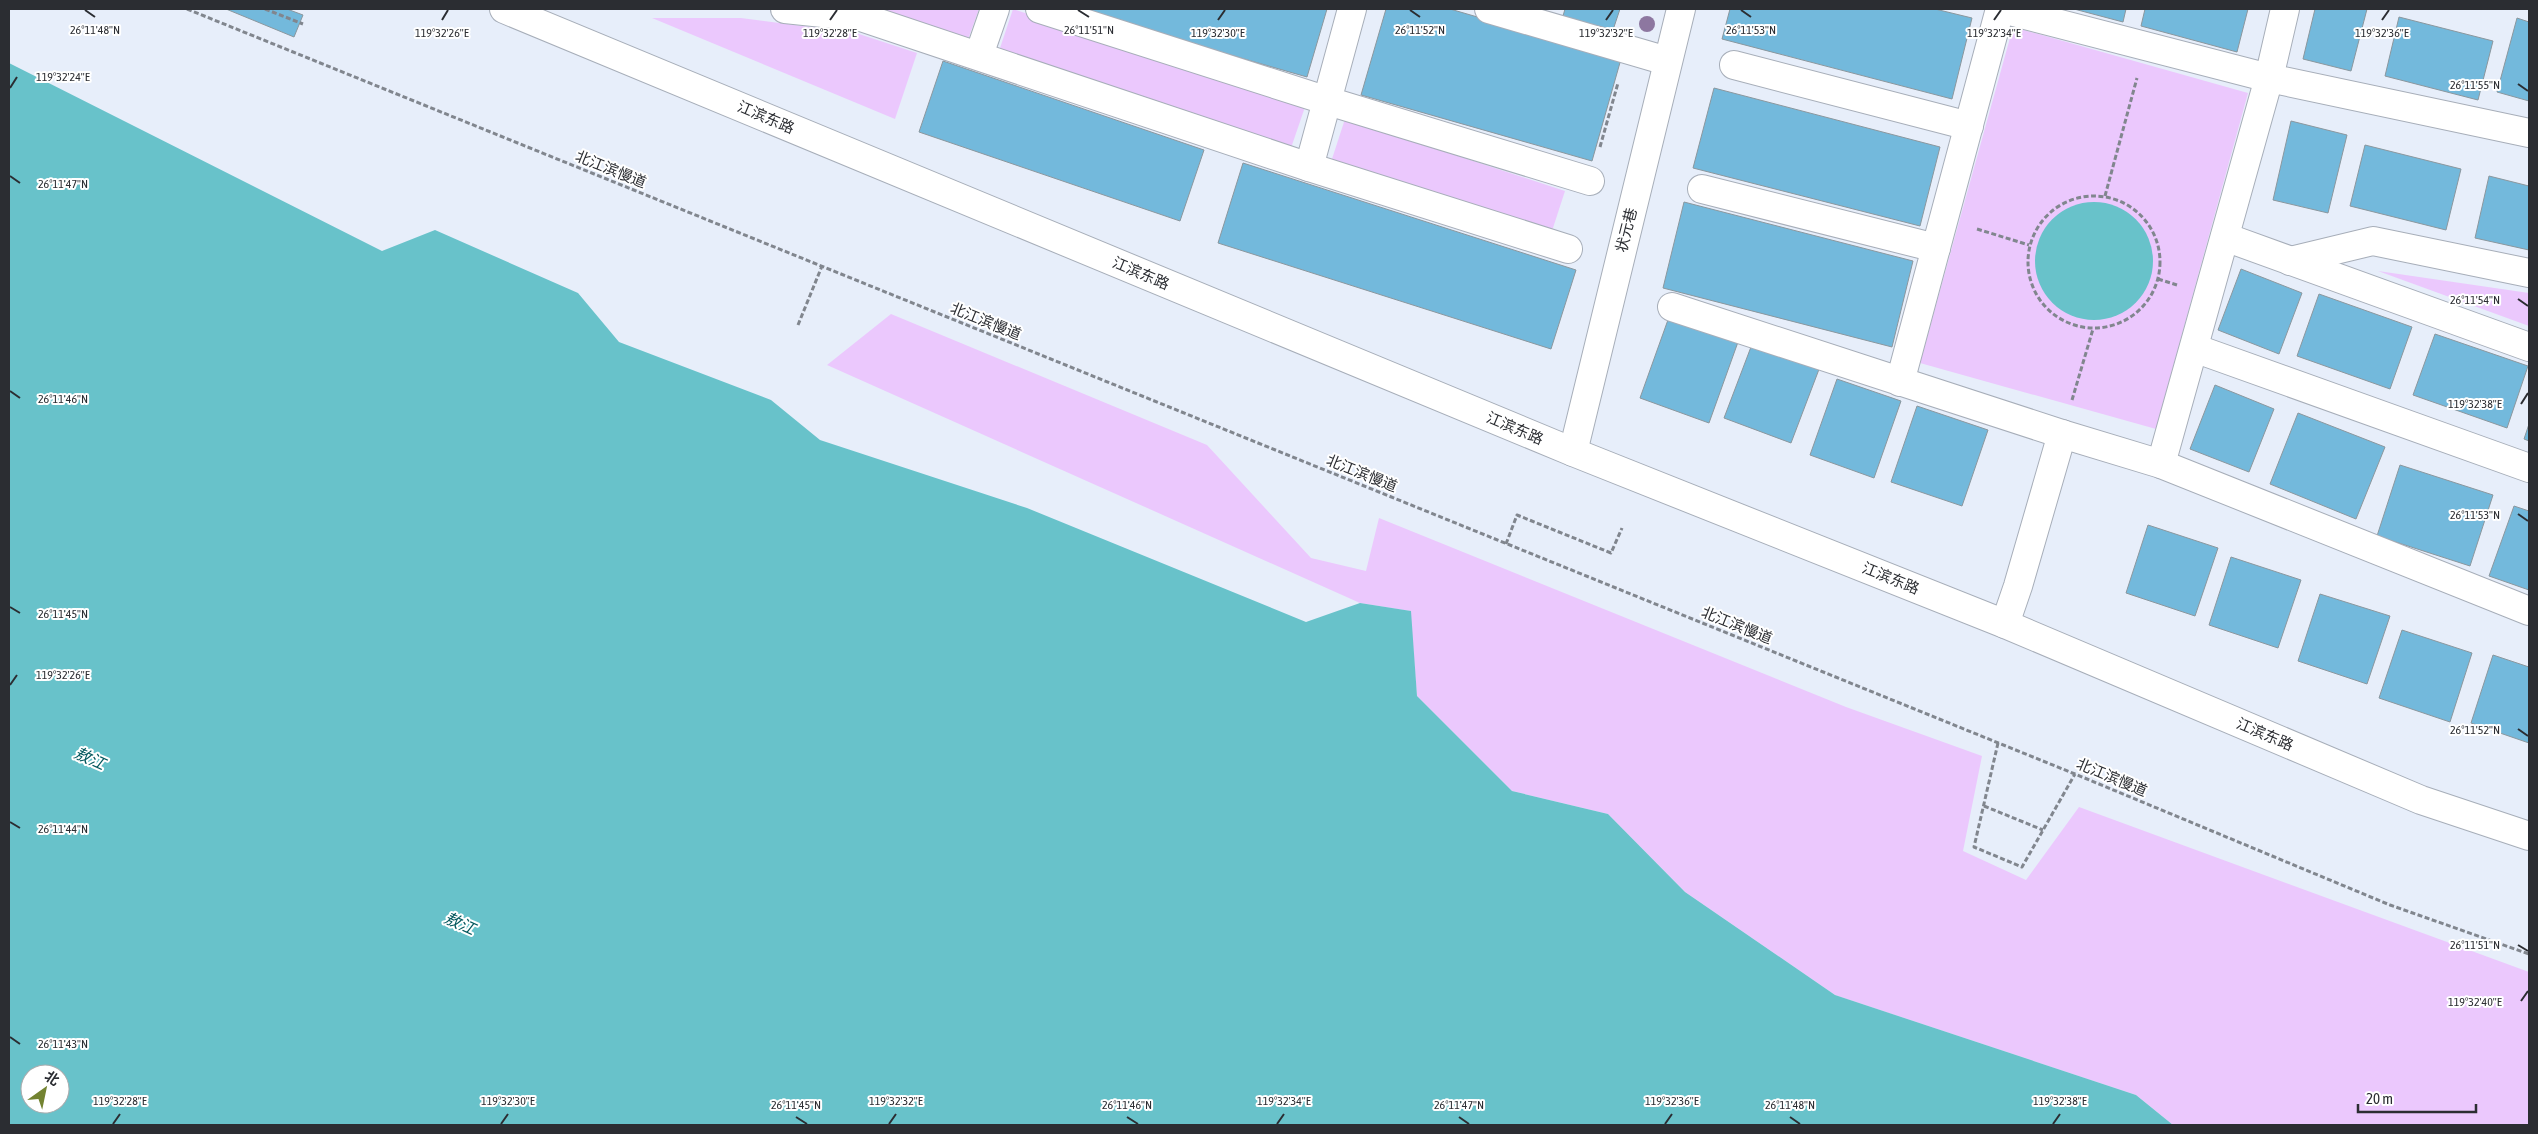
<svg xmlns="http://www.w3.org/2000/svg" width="2538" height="1134" font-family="'Asap Condensed','Noto Sans SC',sans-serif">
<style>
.green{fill:#ebc8fd}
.water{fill:#68c2ca;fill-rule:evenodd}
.building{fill:#73b9dc;stroke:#8b979e}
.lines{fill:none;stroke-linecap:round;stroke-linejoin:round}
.street-casing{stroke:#a7aeb9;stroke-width:30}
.secondary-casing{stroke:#a7aeb9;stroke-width:30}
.path{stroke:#81868e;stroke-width:3;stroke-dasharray:5 2.5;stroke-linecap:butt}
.street{stroke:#fff;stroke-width:28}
.secondary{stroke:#fff;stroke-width:28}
.tree{fill:#8d77a0}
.ticks{fill:none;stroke:#2b2d32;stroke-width:2}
.labels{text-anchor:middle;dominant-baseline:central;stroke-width:4;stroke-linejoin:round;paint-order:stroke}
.street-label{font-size:15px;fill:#2b2d32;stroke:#fff}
.water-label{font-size:16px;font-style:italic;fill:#03575d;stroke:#fff}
.ticks-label{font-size:12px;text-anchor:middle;fill:#2b2d32;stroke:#fff;stroke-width:4;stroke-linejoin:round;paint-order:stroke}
</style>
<rect width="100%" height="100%" fill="#e7eefa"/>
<g class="green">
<polygon points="876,9 979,9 967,42"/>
<polygon points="1013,9 1305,107 1291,148 999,51"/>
<polygon points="652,18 741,18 856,33 917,53 895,119"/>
<polygon points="2013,27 2248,93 2156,429 1920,363"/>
<polygon points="1345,119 1565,191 1551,234 1331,162"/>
<polygon points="2378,271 2529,293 2529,326"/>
<polygon points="891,314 1207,445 1311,558 1366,571 1379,518 1846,707 1982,756 1963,851 2026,880 2079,807 2529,972 2529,1125 2173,1125 2136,1095 1835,995 1685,892 1608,814 1512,791 1417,696 1410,611 1360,603 827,365"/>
</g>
<g class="water">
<path d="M9 63 382 251 435 230 578 293 619 342 771 400 820 440 1027 508 1306 622 1360 603 1411 611 1417 696 1512 791 1608 814 1685 892 1835 995 2136 1095 2173 1125H9ZM30 1074H60V1104H30Z"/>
<circle cx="2094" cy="261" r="59"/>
</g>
<g class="building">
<polygon points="226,9 287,9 303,15 294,37"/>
<polygon points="1070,9 1327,9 1307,77"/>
<polygon points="1386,9 1450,9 1621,59 1592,161 1361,95"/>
<polygon points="1565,9 1620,9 1612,33 1563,16"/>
<polygon points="1730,9 1935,9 1972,18 1952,99 1722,39"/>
<polygon points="2074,9 2126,9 2123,22"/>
<polygon points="2145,9 2248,9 2237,52 2141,26"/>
<polygon points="2315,9 2367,9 2351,71 2303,59"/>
<polygon points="2399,17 2493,41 2478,100 2385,76"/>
<polygon points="2517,18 2529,22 2529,101 2497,92"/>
<polygon points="943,61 1204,150 1180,221 919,132"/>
<polygon points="1714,88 1940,147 1920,226 1693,168"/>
<polygon points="2291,121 2347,135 2328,213 2273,200"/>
<polygon points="2365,145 2461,169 2446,230 2350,206"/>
<polygon points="1243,163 1576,270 1551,349 1218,243"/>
<polygon points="2489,176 2529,186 2529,250 2475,238"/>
<polygon points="1684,202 1913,261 1892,347 1663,288"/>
<polygon points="2241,269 2302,293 2279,354 2218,330"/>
<polygon points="2319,294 2412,327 2390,389 2297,356"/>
<polygon points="1669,317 1738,342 1709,423 1640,398"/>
<polygon points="2435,334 2528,366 2507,428 2413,395"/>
<polygon points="1754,339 1821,364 1791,443 1724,418"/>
<polygon points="1837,379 1901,401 1874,478 1810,455"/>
<polygon points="2215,385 2274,409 2249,472 2190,449"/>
<polygon points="1917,406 1988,430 1962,506 1891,482"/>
<polygon points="2298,413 2385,447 2356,519 2270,484"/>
<polygon points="2529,424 2529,441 2524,439"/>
<polygon points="2400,465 2493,495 2470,566 2377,536"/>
<polygon points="2514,506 2529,511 2529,590 2489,576"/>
<polygon points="2148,525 2218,548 2195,616 2126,593"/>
<polygon points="2231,557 2301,580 2278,648 2209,625"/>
<polygon points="2320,594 2390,616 2367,684 2298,661"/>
<polygon points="2402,630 2472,653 2450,722 2379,698"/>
<polygon points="2493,655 2529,667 2529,743 2471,723"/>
</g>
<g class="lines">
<g class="street-casing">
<g id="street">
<polyline points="785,9 861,17 1309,167 1568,249"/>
<polyline points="1040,9 1328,101 1590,181"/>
<polyline points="1489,9 1667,61"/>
<polyline points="2002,9 2269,78 2529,133"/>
<polyline points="979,55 995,9"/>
<polyline points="1734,65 1969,126"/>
<polyline points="1309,167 1352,9"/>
<polyline points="1702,189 1936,248"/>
<polyline points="2225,237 2529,347"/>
<polyline points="2290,261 2373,241 2529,273"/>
<polyline points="1672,307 2062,434 2161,464 2529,611"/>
<polyline points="2194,348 2529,468"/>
<polyline points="1900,382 2000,9"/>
<polyline points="2161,464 2269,78 2285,9"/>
<polyline points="2005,624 2018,586 2062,434"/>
</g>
</g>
<g class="secondary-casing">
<g id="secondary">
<polyline points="504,9 1573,452 2005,624 2421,800 2529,836"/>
<polyline points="1573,452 1681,9"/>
</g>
</g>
<g class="path">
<polyline points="187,9 2075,774 2390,905 2529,954"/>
<polyline points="265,9 303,24"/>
<polyline points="1600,147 1618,83"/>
<circle cx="2094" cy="262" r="66"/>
<polyline points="2105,196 2137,78"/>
<polyline points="1977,229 2029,245"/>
<polyline points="2158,279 2177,285"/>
<polyline points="798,325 822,266"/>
<polyline points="2072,400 2093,329"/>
<polyline points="1506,544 1517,515 1611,553 1622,528"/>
<polyline points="1998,743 1974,847 2022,867 2075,774"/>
<polyline points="1984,806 2043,830"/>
</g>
<use href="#street" class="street"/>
<use href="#secondary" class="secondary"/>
</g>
<circle class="tree" cx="1647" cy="24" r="8"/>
<path class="ticks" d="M85 10 95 17M1078 10 1089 17M1410 10 1420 17M1741 10 1751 17M442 20 448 10M830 20 837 10M1218 20 1225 10M1606 20 1613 10M1994 20 2001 10M2382 20 2389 10M2518 84 2528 91M10 88 17 77M10 176 20 183M2518 299 2528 306M10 391 20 398M2521 404 2528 393M2518 514 2528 521M10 607 20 613M10 685 17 675M2518 729 2528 736M10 822 20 828M2518 945 2528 951M2521 1001 2528 991M10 1037 20 1044M796 1117 807 1124M1127 1117 1138 1124M1459 1117 1469 1124M1790 1117 1800 1124M113 1124 120 1114M501 1124 508 1114M889 1124 896 1114M1277 1124 1284 1114M1665 1124 1672 1114M2053 1124 2060 1114"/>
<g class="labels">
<g class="street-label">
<text transform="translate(766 117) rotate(23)">江滨东路</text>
<text transform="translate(611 169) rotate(22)">北江滨慢道</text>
<text transform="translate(1626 230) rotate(-76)">状元巷</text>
<text transform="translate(1141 273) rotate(23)">江滨东路</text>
<text transform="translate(986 321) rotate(22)">北江滨慢道</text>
<text transform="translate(1515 428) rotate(23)">江滨东路</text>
<text transform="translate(1362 473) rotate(22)">北江滨慢道</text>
<text transform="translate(1891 578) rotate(22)">江滨东路</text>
<text transform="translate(1737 625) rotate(22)">北江滨慢道</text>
<text transform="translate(2265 734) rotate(23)">江滨东路</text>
<text transform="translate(2112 777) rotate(23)">北江滨慢道</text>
</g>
<g class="water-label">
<text transform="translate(90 758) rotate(24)">敖江</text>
<text transform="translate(460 923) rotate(24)">敖江</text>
</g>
</g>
<g class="ticks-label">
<text x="95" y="34">26°11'48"N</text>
<text x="1089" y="34">26°11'51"N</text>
<text x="1420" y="34">26°11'52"N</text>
<text x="1751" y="34">26°11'53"N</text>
<text x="442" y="37">119°32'26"E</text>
<text x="830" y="37">119°32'28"E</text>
<text x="1218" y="37">119°32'30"E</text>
<text x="1606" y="37">119°32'32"E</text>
<text x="1994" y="37">119°32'34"E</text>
<text x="2382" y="37">119°32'36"E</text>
<text x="63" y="81">119°32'24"E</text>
<text x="2475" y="89">26°11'55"N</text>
<text x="63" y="188">26°11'47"N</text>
<text x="2475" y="304">26°11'54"N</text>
<text x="63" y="403">26°11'46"N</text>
<text x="2475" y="408">119°32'38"E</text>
<text x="2475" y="519">26°11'53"N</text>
<text x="63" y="618">26°11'45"N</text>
<text x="63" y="679">119°32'26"E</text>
<text x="2475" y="734">26°11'52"N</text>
<text x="63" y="833">26°11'44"N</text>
<text x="2475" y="949">26°11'51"N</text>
<text x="2475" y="1006">119°32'40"E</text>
<text x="63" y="1048">26°11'43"N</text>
<text x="120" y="1105">119°32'28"E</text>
<text x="508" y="1105">119°32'30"E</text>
<text x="896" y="1105">119°32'32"E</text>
<text x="1284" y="1105">119°32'34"E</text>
<text x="1672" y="1105">119°32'36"E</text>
<text x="2060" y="1105">119°32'38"E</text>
<text x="796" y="1109">26°11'45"N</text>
<text x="1127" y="1109">26°11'46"N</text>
<text x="1459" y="1109">26°11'47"N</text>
<text x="1790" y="1109">26°11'48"N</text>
</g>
<rect width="2538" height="1134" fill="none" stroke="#2b2d32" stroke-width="20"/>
<g transform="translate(45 1089) rotate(33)"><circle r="24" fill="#ffffff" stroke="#aaabad"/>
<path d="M0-4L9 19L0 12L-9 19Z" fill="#738331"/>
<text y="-8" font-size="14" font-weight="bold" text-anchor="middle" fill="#2b2d32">北</text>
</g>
<path d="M2358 1104v8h118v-8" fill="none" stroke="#2b2d32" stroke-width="2.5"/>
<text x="2366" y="1104" font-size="15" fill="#2b2d32" stroke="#ffffff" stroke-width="4" paint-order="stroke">20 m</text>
</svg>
